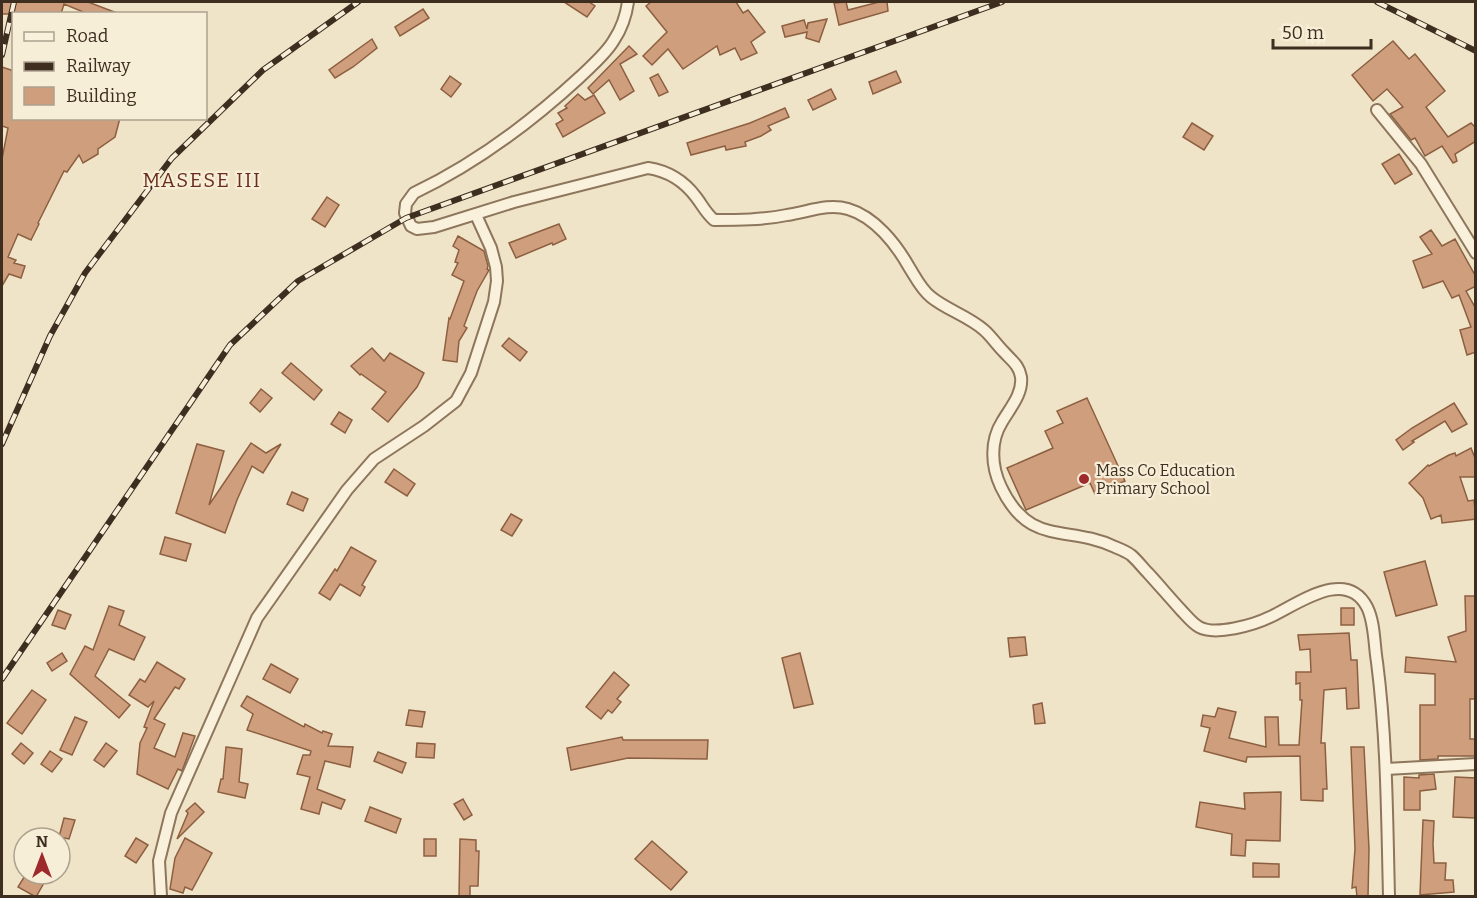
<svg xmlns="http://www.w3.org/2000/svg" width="1477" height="898" font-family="Bitter,serif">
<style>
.building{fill:#cf9f7d;stroke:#8d5f41;stroke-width:1.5}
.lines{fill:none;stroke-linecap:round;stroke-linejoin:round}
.minor-casing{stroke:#8d765c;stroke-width:14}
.minor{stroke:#faf1dc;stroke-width:10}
.rail-casing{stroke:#3d2e20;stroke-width:6}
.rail{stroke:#f7eed8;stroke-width:4;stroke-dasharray:11;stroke-linecap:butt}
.poi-dot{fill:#9e2a2b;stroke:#f7eed8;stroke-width:2}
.labels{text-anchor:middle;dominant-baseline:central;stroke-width:4.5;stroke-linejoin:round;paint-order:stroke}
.poi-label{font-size:16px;fill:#3d2e20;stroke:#f7eed8;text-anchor:start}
.quarter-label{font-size:20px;letter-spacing:1.5px;fill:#6b2e1e;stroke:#f7eed8}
</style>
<rect width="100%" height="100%" fill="#f0e4c8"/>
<g class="building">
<polygon points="2,2 88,2 117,13 88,14 64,4 61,14 2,14"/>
<polygon points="564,2 589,2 595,6 587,17"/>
<polygon points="651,2 736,2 743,13 748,10 765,32 751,42 757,53 741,60 735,48 720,55 717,46 683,69 668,49 652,65 643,56 667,32 646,6"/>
<polygon points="846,2 848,10 879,2 887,2 888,11 839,25 834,3"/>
<polygon points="423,9 429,18 400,36 395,27"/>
<polygon points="827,19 819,42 806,38 807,32 785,37 782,26 804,20 807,29 808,23"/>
<polygon points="372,39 377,48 353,67 335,78 329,70"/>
<polygon points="1393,41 1409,59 1415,54 1445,91 1426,107 1448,137 1471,123 1476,128 1476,141 1455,154 1457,161 1453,163 1442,146 1425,156 1415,138 1411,140 1390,114 1403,107 1387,89 1373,101 1352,75"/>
<polygon points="629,46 637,54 620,64 634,91 620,100 609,80 593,94 588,88"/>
<polygon points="2,67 14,71 14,118 120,118 115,137 98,149 98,154 83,163 79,155 67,172 64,171 38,223 39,224 31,240 18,234 8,257 16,260 14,263 25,266 21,278 9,274 2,286 2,159 8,128 2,126"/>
<polygon points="896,71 901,82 873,94 869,82"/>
<polygon points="658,74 668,92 659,96 650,78"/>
<polygon points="450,76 461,84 451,97 441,89"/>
<polygon points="831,89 836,99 813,110 808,100"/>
<polygon points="578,94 585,100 594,95 605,113 563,137 556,124 563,120 558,113 567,108 565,106"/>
<polygon points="785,108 789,117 768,126 771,130 761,136 745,142 746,146 726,150 725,146 691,155 687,143 750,123"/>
<polygon points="1192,123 1213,136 1204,150 1183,137"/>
<polygon points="1399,154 1412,174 1395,184 1382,164"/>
<polygon points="327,197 339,205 325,227 312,219"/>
<polygon points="559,224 566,239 553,245 552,243 516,258 509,243"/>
<polygon points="1431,230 1442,246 1455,239 1476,277 1476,286 1466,291 1476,309 1476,352 1467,355 1460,330 1471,327 1459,295 1452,298 1443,281 1423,288 1413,261 1432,254 1420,237"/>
<polygon points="458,236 484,251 488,266 487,269 489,270 477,291 464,326 467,328 459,341 457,362 443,360 449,318 450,319 464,281 452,275 458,263 455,262 459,250 453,246"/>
<polygon points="509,338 527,352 520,361 502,346"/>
<polygon points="372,348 384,361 390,353 424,373 417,387 388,422 372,409 386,392 361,374 360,375 351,366"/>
<polygon points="291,363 322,390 314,400 282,373"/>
<polygon points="261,389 272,398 260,412 250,403"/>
<polygon points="1087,398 1125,481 1095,494 1090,483 1026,510 1007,468 1053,448 1045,431 1063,423 1057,411"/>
<polygon points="1454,403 1467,424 1452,432 1445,421 1412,441 1414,442 1403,450 1396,440 1412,428"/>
<polygon points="339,412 352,420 345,433 331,424"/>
<polygon points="251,443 266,453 281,444 263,473 252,466 237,500 225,533 176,513 197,444 224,451 209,505"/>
<polygon points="1471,448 1475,458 1475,477 1460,477 1468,501 1474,500 1476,519 1442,523 1441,515 1431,519 1423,498 1409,483 1428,465 1429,466 1449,455 1455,453 1456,456"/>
<polygon points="394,469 415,484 407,496 385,482"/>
<polygon points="292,492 308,499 303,511 287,504"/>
<polygon points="511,514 522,520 512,536 501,530"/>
<polygon points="165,537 191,544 186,561 160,554"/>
<polygon points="351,547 376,561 362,585 365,587 360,596 340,584 330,600 319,593 335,569 337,571"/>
<polygon points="1425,561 1437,605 1396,616 1384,572"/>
<polygon points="1465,596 1476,596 1476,699 1470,699 1470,739 1476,739 1476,756 1438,756 1438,759 1420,760 1420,705 1435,705 1435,674 1405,672 1406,657 1456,662 1448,637 1466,631"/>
<polygon points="109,606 124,611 119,625 145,637 134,660 109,649 95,676 130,705 119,718 70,674 85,646 93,650"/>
<rect x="1341" y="608" width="13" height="17"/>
<polygon points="58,610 71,615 65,629 52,625"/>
<polygon points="1349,633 1351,660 1357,660 1359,708 1347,709 1346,688 1324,690 1321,743 1325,743 1327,789 1323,789 1323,801 1301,800 1300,756 1247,757 1246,762 1204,751 1210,728 1201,726 1203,715 1215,717 1218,708 1236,712 1229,738 1266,747 1265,717 1278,717 1279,745 1299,745 1302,700 1300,700 1300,683 1296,684 1296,672 1311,672 1310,649 1300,650 1298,635"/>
<polygon points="1025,637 1027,655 1010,657 1008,638"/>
<polygon points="62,653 67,661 52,671 47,663"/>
<polygon points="800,653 813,704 794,708 782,658"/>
<polygon points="157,662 185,679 179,689 175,687 154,719 165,724 154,748 175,757 183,733 195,736 182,771 178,769 168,789 137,774 140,743 147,728 144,727 154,701 148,707 129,695 140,679 145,682"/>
<polygon points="271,664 298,679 290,693 263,679"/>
<polygon points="614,672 629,685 617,699 621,702 612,713 608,710 601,719 586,707"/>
<polygon points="32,690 46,700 22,734 7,723"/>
<polygon points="247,696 304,727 305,724 322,733 323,731 332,734 328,746 353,747 350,767 325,761 317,789 345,800 341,809 322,802 319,814 301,809 310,777 297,774 303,755 310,755 311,751 247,730 253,714 241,706"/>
<polygon points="1042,703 1045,723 1035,724 1033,705"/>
<polygon points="409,710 425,712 422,727 406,725"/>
<polygon points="75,717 87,722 72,755 60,750"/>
<polygon points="622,737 623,740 708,740 707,759 628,758 571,770 567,748"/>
<polygon points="21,743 33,753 24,764 12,754"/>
<polygon points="106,743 117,751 104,767 94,760"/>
<polygon points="417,743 435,744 434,758 416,757"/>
<polygon points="226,747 242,749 239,782 248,784 245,798 218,792 221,779 223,779"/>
<polygon points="1351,747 1364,747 1369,849 1368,897 1357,897 1356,887 1352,888 1355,849"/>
<polygon points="50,751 62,759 52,772 41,764"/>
<polygon points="378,752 406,763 402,773 374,761"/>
<polygon points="1434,774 1436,789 1420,791 1420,810 1404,810 1404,777 1419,778 1419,775"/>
<polygon points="1455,777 1476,778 1476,818 1453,817"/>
<polygon points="1281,792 1280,841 1246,840 1245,856 1231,855 1232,834 1196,827 1200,802 1245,809 1244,793"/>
<polygon points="463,799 472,815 464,820 454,804"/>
<polygon points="195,803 204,812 177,839 188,813 186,811"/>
<polygon points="370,807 401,819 396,833 365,821"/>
<polygon points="64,818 75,820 69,839 59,837"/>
<polygon points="1423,820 1434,821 1433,844 1434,863 1446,863 1445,880 1453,880 1454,892 1420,895"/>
<polygon points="136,838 148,845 136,863 125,856"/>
<polygon points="185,838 212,853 192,890 185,887 183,893 170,889 175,858"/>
<rect x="424" y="839" width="12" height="17"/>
<polygon points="460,839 476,840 476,851 479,851 478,886 470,886 470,897 459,897"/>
<polygon points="652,841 687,872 671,890 635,859"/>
<polygon points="1253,863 1279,864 1279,877 1253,877"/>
<polygon points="26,874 49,874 36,897 18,887"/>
</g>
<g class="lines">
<g class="minor-casing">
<g id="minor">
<path d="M628 2C626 16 622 28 614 40 606 54 591 66 580 77 530 123 475 164 414 193L406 204 405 213 411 226 417 229 434 227 514 202 648 168C668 171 684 181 696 197 703 206 705 212 714 220 738 220 763 220 787 215 808 212 828 203 848 209 875 217 896 244 909 267 916 278 921 289 931 297 947 310 968 316 984 330 991 336 997 345 1004 352 1012 361 1019 365 1021 377 1023 394 1010 408 1002 422 990 441 991 466 1001 487 1030 548 1067 524 1115 547 1120 549 1127 552 1131 555 1137 560 1143 568 1148 573 1159 585 1170 598 1181 610 1186 615 1192 623 1199 627 1215 636 1254 625 1270 617 1298 604 1346 567 1367 607 1375 623 1374 645 1377 662 1387 740 1387 818 1389 896"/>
<polyline points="1377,110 1421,164 1476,253"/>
<polyline points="1386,769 1476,764"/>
<polyline points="161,896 159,861 171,813 257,618 347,490 374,459 424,426 456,401 471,373 494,302 497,281 496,267 491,248 476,215"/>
</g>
</g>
<use href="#minor" class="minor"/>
<g class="rail-casing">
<g id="rail">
<polyline points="1377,2 1476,51"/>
<polyline points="2,55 14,2"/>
<polyline points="2,444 50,336 85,273 172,158 263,70 358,2"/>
<polyline points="2,679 230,345 298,281 406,218 1002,2"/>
</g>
</g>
<use href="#rail" class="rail"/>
</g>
<circle class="poi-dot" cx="1084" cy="479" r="6"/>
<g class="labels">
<g class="poi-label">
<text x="1096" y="470">Mass Co Education<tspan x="1096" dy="18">Primary School</tspan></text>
</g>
<g class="quarter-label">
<text x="202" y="180">MASESE III</text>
</g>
</g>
<rect width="1477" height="898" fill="none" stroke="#3d2e20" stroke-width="6"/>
<rect x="12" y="12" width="195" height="108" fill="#f7eed8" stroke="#ada18e" stroke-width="1.5"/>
<rect x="24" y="32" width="30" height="9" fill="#faf1dc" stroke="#ada18e" stroke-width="1.5"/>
<text x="66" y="42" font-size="18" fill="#3d2e20">Road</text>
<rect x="24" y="62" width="30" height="9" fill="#3d2e20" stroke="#ada18e" stroke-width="1.5"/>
<text x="66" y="72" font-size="18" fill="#3d2e20">Railway</text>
<rect x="24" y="87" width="30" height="18" fill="#cf9f7d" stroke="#ada18e" stroke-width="1.5"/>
<text x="66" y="102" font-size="18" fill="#3d2e20">Building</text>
<g transform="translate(42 856)"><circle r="28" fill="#f7eed8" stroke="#ada18e" stroke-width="1.5"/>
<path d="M0-4.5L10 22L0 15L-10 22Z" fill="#9e2a2b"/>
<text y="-9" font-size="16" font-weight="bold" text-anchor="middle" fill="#3d2e20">N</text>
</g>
<path d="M1273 39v9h98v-9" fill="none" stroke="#3d2e20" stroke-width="3"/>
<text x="1282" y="39" font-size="18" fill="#3d2e20" stroke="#f7eed8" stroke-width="4.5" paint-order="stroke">50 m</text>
</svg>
